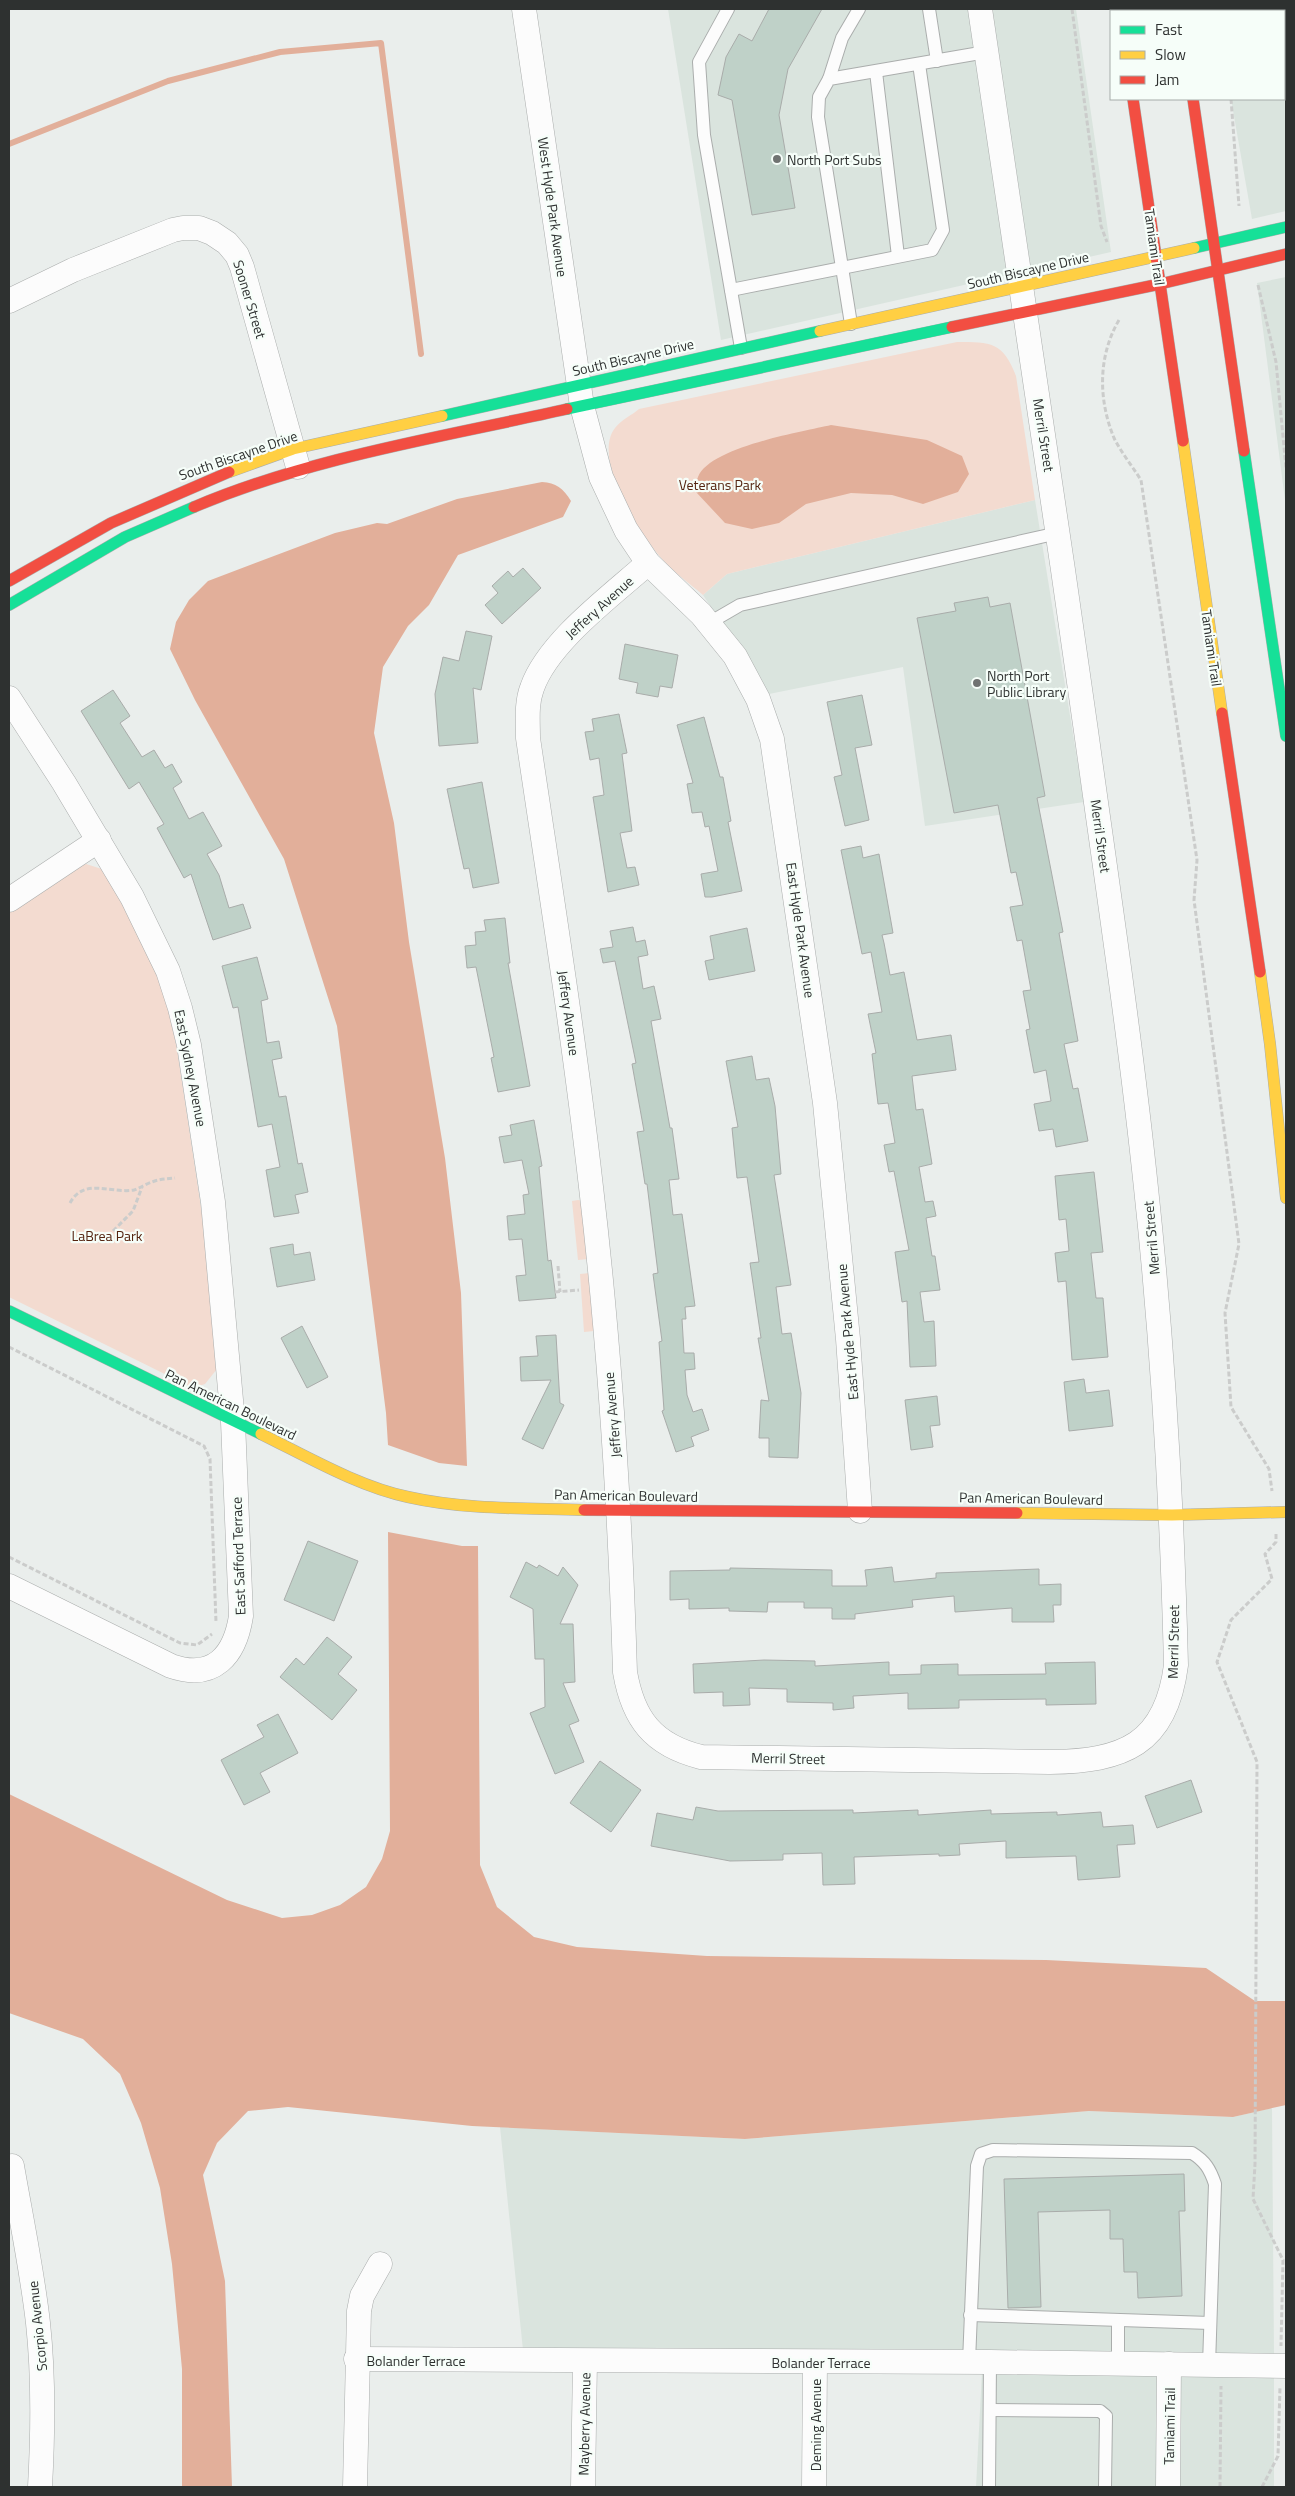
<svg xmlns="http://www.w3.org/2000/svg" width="1295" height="2496" font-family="'Titillium Web',sans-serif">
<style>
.built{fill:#dae4de}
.green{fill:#f3dbd0}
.water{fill:#e2af9a}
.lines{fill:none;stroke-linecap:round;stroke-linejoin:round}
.stream{stroke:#e2af9a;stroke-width:6}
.building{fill:#bfd1c8;stroke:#a9acaa}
.lane-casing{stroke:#aaadac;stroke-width:14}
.street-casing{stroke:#aaadac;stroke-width:25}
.fast-casing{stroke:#aaadac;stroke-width:12}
.slow-casing{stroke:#aaadac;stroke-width:12}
.jam-casing{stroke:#aaadac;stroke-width:12}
.path{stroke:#cbcccb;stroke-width:3;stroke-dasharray:5 2.5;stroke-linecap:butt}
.lane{stroke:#fcfcfc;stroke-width:12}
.street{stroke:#fcfcfc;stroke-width:24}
.fast{stroke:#16e098;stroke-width:11}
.slow{stroke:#ffcf43;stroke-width:11}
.jam{stroke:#f24e42;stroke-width:11}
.poi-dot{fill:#707372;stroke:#f6fef9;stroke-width:2}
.labels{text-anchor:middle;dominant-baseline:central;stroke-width:4.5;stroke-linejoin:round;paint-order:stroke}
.poi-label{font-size:14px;fill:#2e3130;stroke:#f6fef9;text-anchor:start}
.street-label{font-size:14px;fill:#2e3130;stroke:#f6fef9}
.park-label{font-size:14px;fill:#542410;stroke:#f6fef9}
</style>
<rect width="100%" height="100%" fill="#eaeeec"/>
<g class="built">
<polygon points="668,9 968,9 1008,275 721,340"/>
<polygon points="992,9 1076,9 1111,252 1031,270"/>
<polygon points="1216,9 1286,9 1286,211 1252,219 1231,99 1284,99 1284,11 1216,11"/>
<polygon points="1286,277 1286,508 1257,283"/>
<polygon points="1035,500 1084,802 925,826 903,667 769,694 703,595 727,574"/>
<polygon points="1272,2108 1274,2355 523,2350 500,2127 745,2139 1089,2111 1233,2117"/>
<polygon points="982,2372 1158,2374 1157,2487 976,2487"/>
<polygon points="1181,2375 1274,2376 1274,2487 1180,2487"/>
</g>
<g class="green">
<path d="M957 342C991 342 1003 342 1016 376L1035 500 727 574 703 595C690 584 675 573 663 560 641 536 591 459 615 428 621 420 632 415 639 409Z"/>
<polygon points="86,864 105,870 157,972 169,1008 177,1049 205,1234 217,1369 205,1384 193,1388 9,1297 9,913 77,867"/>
<polygon points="578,1200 583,1201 588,1259 578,1260 572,1201"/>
<polygon points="590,1273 594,1331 584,1332 580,1274"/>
</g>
<g class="water">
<path d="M831 425 927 440 962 456 969 474 958 492 923 504 892 495 851 493 806 504 779 523 752 529 725 523 696 492C696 488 696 481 698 477 710 447 801 432 831 425Z"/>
<path d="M542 482C556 483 563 488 571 501L563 517 458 555 429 605 408 626 383 667 374 733 394 823 409 942 445 1158 461 1293 467 1466 439 1463 388 1445 386 1413 337 1026 284 859 195 700 170 649 176 622 189 600 208 581 335 533 377 523 387 524 457 499Z"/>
<polygon points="388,1532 462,1546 478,1546 480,1865 497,1907 534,1937 577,1947 707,1956 1046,1960 1206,1968 1255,2001 1286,2001 1286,2105 1233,2117 1089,2111 745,2139 472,2126 288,2107 248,2111 217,2143 203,2175 225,2281 232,2487 182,2487 182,2369 172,2264 160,2188 141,2123 120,2074 83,2039 9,2013 9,1794 227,1900 282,1918 312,1915 340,1905 366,1887 382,1859 390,1831"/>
</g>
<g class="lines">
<polyline class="stream" points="9,144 168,81 280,52 381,43 421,354"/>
</g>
<g class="building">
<polygon points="769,9 822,9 788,69 779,115 795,208 752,215 732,100 718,95 726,57 739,34 752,41"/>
<polygon points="523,568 541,588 502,624 485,605 498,593 492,586 508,571 513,577"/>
<polygon points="988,597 990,607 1010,603 1045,796 1037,798 1063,932 1059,933 1078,1041 1064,1044 1073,1089 1078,1088 1088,1141 1056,1147 1053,1129 1039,1131 1034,1104 1051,1101 1046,1070 1034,1073 1026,1030 1030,1029 1023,991 1031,990 1022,940 1017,941 1010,907 1023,905 1016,872 1011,873 998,805 954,813 917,618 956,611 954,603"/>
<polygon points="466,631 492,636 481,690 473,688 478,743 439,746 435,694 443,657 459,661"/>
<polygon points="625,644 678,655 672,688 660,686 658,697 636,693 638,683 619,679"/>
<polygon points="113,690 130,716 120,723 142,757 154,750 165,768 172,764 182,782 173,788 189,819 203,812 222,846 207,854 219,875 229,908 243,904 251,928 213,940 191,874 184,878 157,828 164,824 139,782 129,789 81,711"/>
<polygon points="862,695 872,745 855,748 869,820 845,826 834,777 842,775 827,702"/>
<polygon points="619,714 627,753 622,754 632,831 620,833 627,868 635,867 639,885 608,892 593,797 604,795 599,758 590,760 585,732 594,731 592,719"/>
<polygon points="704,717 720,777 723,777 731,821 728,822 742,891 712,897 705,897 701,874 718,871 709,826 705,827 702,812 692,813 687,784 693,783 677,725"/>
<polygon points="482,782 499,883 473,888 469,868 464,869 447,789"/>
<polygon points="861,846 863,858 879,854 893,933 882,935 884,943 890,975 904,972 917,1040 951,1035 956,1070 912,1076 916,1110 923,1109 932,1164 919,1167 925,1202 933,1201 936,1216 926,1218 932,1256 935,1256 940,1290 920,1292 924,1322 934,1321 936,1366 910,1367 907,1301 902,1302 895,1252 909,1250 894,1171 889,1172 884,1145 895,1143 888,1103 878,1104 872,1054 876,1053 868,1014 882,1012 871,952 862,954 841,850"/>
<polygon points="505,918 510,963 508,963 530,1086 498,1092 491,1058 494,1057 476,967 467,968 465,946 476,945 475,932 486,931 484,920"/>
<polygon points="633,927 636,942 645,940 648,955 638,957 643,989 654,986 661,1019 651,1021 670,1128 672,1128 679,1179 669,1180 673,1215 682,1214 695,1306 685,1307 686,1319 682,1319 684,1353 694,1353 695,1369 685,1370 687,1395 693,1412 702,1409 709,1430 691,1437 694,1446 676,1452 662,1411 664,1410 659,1342 662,1341 653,1274 658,1273 647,1184 645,1184 637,1132 644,1131 632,1064 636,1063 615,961 603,963 600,949 613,947 610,931"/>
<polygon points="747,928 755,971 709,980 705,961 714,959 710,936"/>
<polygon points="257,957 268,999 261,1001 267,1043 279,1041 282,1058 272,1060 279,1097 286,1096 298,1164 302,1163 308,1192 295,1195 299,1213 274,1217 266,1170 280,1167 272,1124 258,1127 238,1007 233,1008 222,966"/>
<polygon points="752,1056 756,1080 769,1078 775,1106 781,1174 774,1175 791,1285 776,1287 782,1334 791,1333 801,1393 798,1458 769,1457 769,1438 759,1438 761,1400 769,1401 758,1338 761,1338 750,1263 759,1262 747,1177 737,1178 732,1128 738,1127 726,1061"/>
<polygon points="534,1120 542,1166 539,1167 548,1261 551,1260 556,1298 519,1301 516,1276 526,1275 522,1239 509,1240 507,1216 525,1214 523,1195 529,1194 522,1160 504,1163 499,1137 512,1135 510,1125"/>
<polygon points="1094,1172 1103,1252 1091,1253 1096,1298 1103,1298 1108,1357 1072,1360 1066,1281 1058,1282 1055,1253 1069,1251 1066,1219 1059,1220 1055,1176"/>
<polygon points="293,1244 294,1255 310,1252 315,1280 277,1287 270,1248"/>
<polygon points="302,1326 328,1377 307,1388 281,1338"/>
<polygon points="556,1335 560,1403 564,1405 543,1449 522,1439 551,1380 521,1381 520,1357 538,1356 536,1336"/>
<polygon points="1084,1379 1086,1393 1109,1390 1113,1426 1069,1431 1064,1382"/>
<polygon points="937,1396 940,1425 930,1426 933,1447 911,1450 905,1400"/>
<polygon points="308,1541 358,1561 334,1621 284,1600"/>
<polygon points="526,1562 537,1568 539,1565 558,1576 563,1567 578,1585 560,1624 573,1624 575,1682 563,1683 579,1721 569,1725 584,1762 555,1774 530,1713 545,1707 544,1659 535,1659 533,1609 510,1597"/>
<polygon points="892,1567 894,1582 936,1578 936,1573 1039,1569 1039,1585 1061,1584 1061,1605 1053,1605 1054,1622 1012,1622 1012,1608 955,1612 954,1596 912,1600 913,1607 855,1614 855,1619 832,1619 832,1608 804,1608 804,1602 768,1602 767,1612 729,1611 729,1608 689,1609 689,1599 670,1600 670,1571 730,1570 730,1568 832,1570 832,1586 867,1586 865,1570"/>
<polygon points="327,1637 352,1657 338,1674 357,1690 332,1720 280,1677 296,1658 304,1665"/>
<polygon points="764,1660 815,1661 815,1666 889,1662 889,1675 921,1674 921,1665 958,1664 958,1675 1046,1674 1045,1663 1095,1662 1096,1704 1046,1705 1046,1699 959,1700 959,1708 908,1709 908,1693 853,1696 854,1708 833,1710 833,1703 787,1702 787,1689 749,1688 750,1705 723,1706 723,1692 694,1693 693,1664"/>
<polygon points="278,1714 298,1753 260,1773 270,1792 244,1805 221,1760 264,1737 257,1725"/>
<polygon points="600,1761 641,1790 611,1832 570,1803"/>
<polygon points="1191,1780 1202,1812 1157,1828 1145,1796"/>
<polygon points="696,1807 718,1811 853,1810 853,1813 918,1810 918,1815 991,1810 991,1814 1057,1812 1057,1815 1101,1812 1103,1827 1133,1825 1135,1844 1117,1845 1120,1877 1078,1880 1076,1856 1006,1858 1006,1841 959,1844 960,1855 939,1856 939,1854 854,1857 855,1884 823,1885 822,1853 783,1854 783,1860 730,1861 651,1846 657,1813 693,1820"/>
<polygon points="1184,2174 1185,2211 1179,2211 1182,2296 1138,2298 1137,2272 1124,2272 1123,2239 1110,2239 1110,2210 1038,2212 1041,2307 1008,2308 1004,2179"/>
</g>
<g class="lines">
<g class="lane-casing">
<g id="lane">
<polyline points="728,9 699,62 704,135 741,348"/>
<polyline points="929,9 937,61"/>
<polyline points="876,72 898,256"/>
<polyline points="829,79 842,38 859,9"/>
<polyline points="731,290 932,250 943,230 919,64"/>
<polyline points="851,324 818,117 819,97 829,79 986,52"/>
<polyline points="709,623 740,605 1058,533"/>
<polyline points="970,2315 1210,2323"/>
<polyline points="1118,2320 1118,2363"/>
<path d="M969 2362 977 2166 981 2154 993 2150 1192 2153C1205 2161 1210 2169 1215 2184L1209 2365"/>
<polyline points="990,2410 1100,2411 1106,2416 1105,2487"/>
<polyline points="989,2487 990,2362"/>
</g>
</g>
<g class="street-casing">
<g id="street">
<polyline points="524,9 582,406 601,477 626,530 648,563 701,614 735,656 758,699 772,739 825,1103 848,1339 860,1511"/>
<polyline points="9,301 73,270 173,230 183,228 199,228 212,233 227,243 237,255 242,267 298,467"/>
<path d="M648 563C611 596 548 642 532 688 526 704 528 721 528 738 550 887 574 1037 591 1187 610 1348 620 1510 625 1672 633 1719 653 1745 701 1757L1050 1762C1123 1761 1166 1745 1176 1665 1172 1506 1163 1346 1146 1188 1130 1035 1107 883 1086 731 1052 490 1016 249 980 9"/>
<path d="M9 698 64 783 132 897 168 971 180 1008 189 1045 213 1202 233 1422 241 1616C235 1655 214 1681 171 1666L9 1586"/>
<polyline points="9,900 99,840"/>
<path d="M12 2166C21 2218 32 2270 38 2323 44 2378 43 2433 40 2487"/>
<polyline points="356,2359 990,2362 1286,2366"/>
<polyline points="355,2487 359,2311 362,2296 380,2264"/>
<polyline points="583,2487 585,2361"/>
<polyline points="814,2487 815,2362"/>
<polyline points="1168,2487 1169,2364"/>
</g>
</g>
<g class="fast-casing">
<g id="fast">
<polyline points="1194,248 1286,227"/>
<polyline points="567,409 952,327"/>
<polyline points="442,416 820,331"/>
<polyline points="1244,451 1286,736"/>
<polyline points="9,605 125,537 194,507"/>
<polyline points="9,1311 261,1434"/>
</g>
</g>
<g class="slow-casing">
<g id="slow">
<polyline points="1120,9 1120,11"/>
<polyline points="1179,9 1179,11"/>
<polyline points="820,331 1194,248"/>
<polyline points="1183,441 1222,713"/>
<polyline points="229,472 293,449 442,416"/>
<polyline points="1260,972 1270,1044 1286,1198"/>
<path d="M261 1434C306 1456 359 1487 408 1497 466 1510 526 1508 584 1510"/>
<polyline points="1017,1513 1172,1515 1286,1512"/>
</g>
</g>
<g class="jam-casing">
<g id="jam">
<polyline points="1133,99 1183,441"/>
<polyline points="1193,99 1244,451"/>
<polyline points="952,327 1160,284 1286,254"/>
<path d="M194 507C312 457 442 437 567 409"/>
<polyline points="9,581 111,523 229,472"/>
<polyline points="1222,713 1260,972"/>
<polyline points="584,1510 1017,1513"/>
</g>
</g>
<g class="path">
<polyline points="1072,9 1101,226 1107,242"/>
<polyline points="1216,9 1216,11"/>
<polyline points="1231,99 1239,206"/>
<polyline points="1258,285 1276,362 1286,468"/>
<path d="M1119 320C1098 356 1098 399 1114 438 1121 452 1132 466 1141 480L1197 860 1194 900 1239 1244 1225 1313 1231 1407 1269 1469 1272 1491"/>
<path d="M70 1203C84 1177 111 1194 134 1190 140 1188 146 1184 152 1182 159 1179 167 1179 175 1178"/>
<polyline points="113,1231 133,1211 142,1187"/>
<polyline points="558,1266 560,1292"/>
<polyline points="555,1292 579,1290"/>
<polyline points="9,1347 204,1446 210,1459 216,1622"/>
<polyline points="1276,1534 1276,1542 1265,1554 1272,1579 1231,1620 1217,1662 1257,1762 1255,2164 1253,2199 1283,2260 1281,2346"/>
<polyline points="9,1557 180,1643 197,1645 212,1634"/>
<polyline points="1220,2487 1221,2386"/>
<polyline points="1262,2487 1278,2456 1280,2387"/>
</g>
<use href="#lane" class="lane"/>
<use href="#street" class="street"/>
<use href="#fast" class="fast"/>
<use href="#slow" class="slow"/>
<use href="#jam" class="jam"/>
</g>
<g class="poi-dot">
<circle cx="777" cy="159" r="5"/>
<circle cx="977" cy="683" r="5"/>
</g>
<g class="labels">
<g class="poi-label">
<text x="787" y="159">North Port Subs</text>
<text x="987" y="675">North Port<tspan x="987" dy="16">Public Library</tspan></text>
</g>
<g class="street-label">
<text transform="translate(553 207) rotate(82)">West Hyde Park Avenue</text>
<text transform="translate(1155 247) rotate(82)">Tamiami Trail</text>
<text transform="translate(1028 270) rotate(-13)">South Biscayne Drive</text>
<text transform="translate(250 299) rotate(73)">Sooner Street</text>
<text transform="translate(633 357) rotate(-13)">South Biscayne Drive</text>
<text transform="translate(1044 435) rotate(81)">Merril Street</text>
<text transform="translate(238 455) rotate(-19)">South Biscayne Drive</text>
<text transform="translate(599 607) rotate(-42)">Jeffery Avenue</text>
<text transform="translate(1212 648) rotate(82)">Tamiami Trail</text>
<text transform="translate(1101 836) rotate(82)">Merril Street</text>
<text transform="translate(801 930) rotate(82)">East Hyde Park Avenue</text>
<text transform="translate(569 1013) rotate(82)">Jeffery Avenue</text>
<text transform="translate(191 1068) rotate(79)">East Sydney Avenue</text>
<text transform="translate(1151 1238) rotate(-95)">Merril Street</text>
<text transform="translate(847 1332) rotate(-95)">East Hyde Park Avenue</text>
<text transform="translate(231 1404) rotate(26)">Pan American Boulevard</text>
<text transform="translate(612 1415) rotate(-95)">Jeffery Avenue</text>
<text transform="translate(626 1495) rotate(1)">Pan American Boulevard</text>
<text transform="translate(1031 1498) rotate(1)">Pan American Boulevard</text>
<text transform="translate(238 1556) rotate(-92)">East Safford Terrace</text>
<text transform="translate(1173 1642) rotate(-89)">Merril Street</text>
<text transform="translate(788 1758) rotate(1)">Merril Street</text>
<text transform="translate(37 2326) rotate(-96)">Scorpio Avenue</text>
<text x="416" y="2360">Bolander Terrace</text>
<text x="821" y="2362">Bolander Terrace</text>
<text transform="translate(584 2424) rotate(-89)">Mayberry Avenue</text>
<text transform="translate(815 2425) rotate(-90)">Deming Avenue</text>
<text transform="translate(1169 2426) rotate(-89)">Tamiami Trail</text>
</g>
<g class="park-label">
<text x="720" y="484">Veterans Park</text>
<text x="107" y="1235">LaBrea Park</text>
</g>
</g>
<rect width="1295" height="2496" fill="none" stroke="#2e3130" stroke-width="20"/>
<rect x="1110" y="10" width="175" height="90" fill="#f6fef9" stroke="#a6aca9"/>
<rect x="1120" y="26" width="25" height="8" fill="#16e098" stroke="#a6aca9"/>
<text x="1155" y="35" font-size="15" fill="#2e3130">Fast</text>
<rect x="1120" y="51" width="25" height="8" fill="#ffcf43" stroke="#a6aca9"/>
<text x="1155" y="60" font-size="15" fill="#2e3130">Slow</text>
<rect x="1120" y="76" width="25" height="8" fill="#f24e42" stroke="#a6aca9"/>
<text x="1155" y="85" font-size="15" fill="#2e3130">Jam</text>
</svg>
